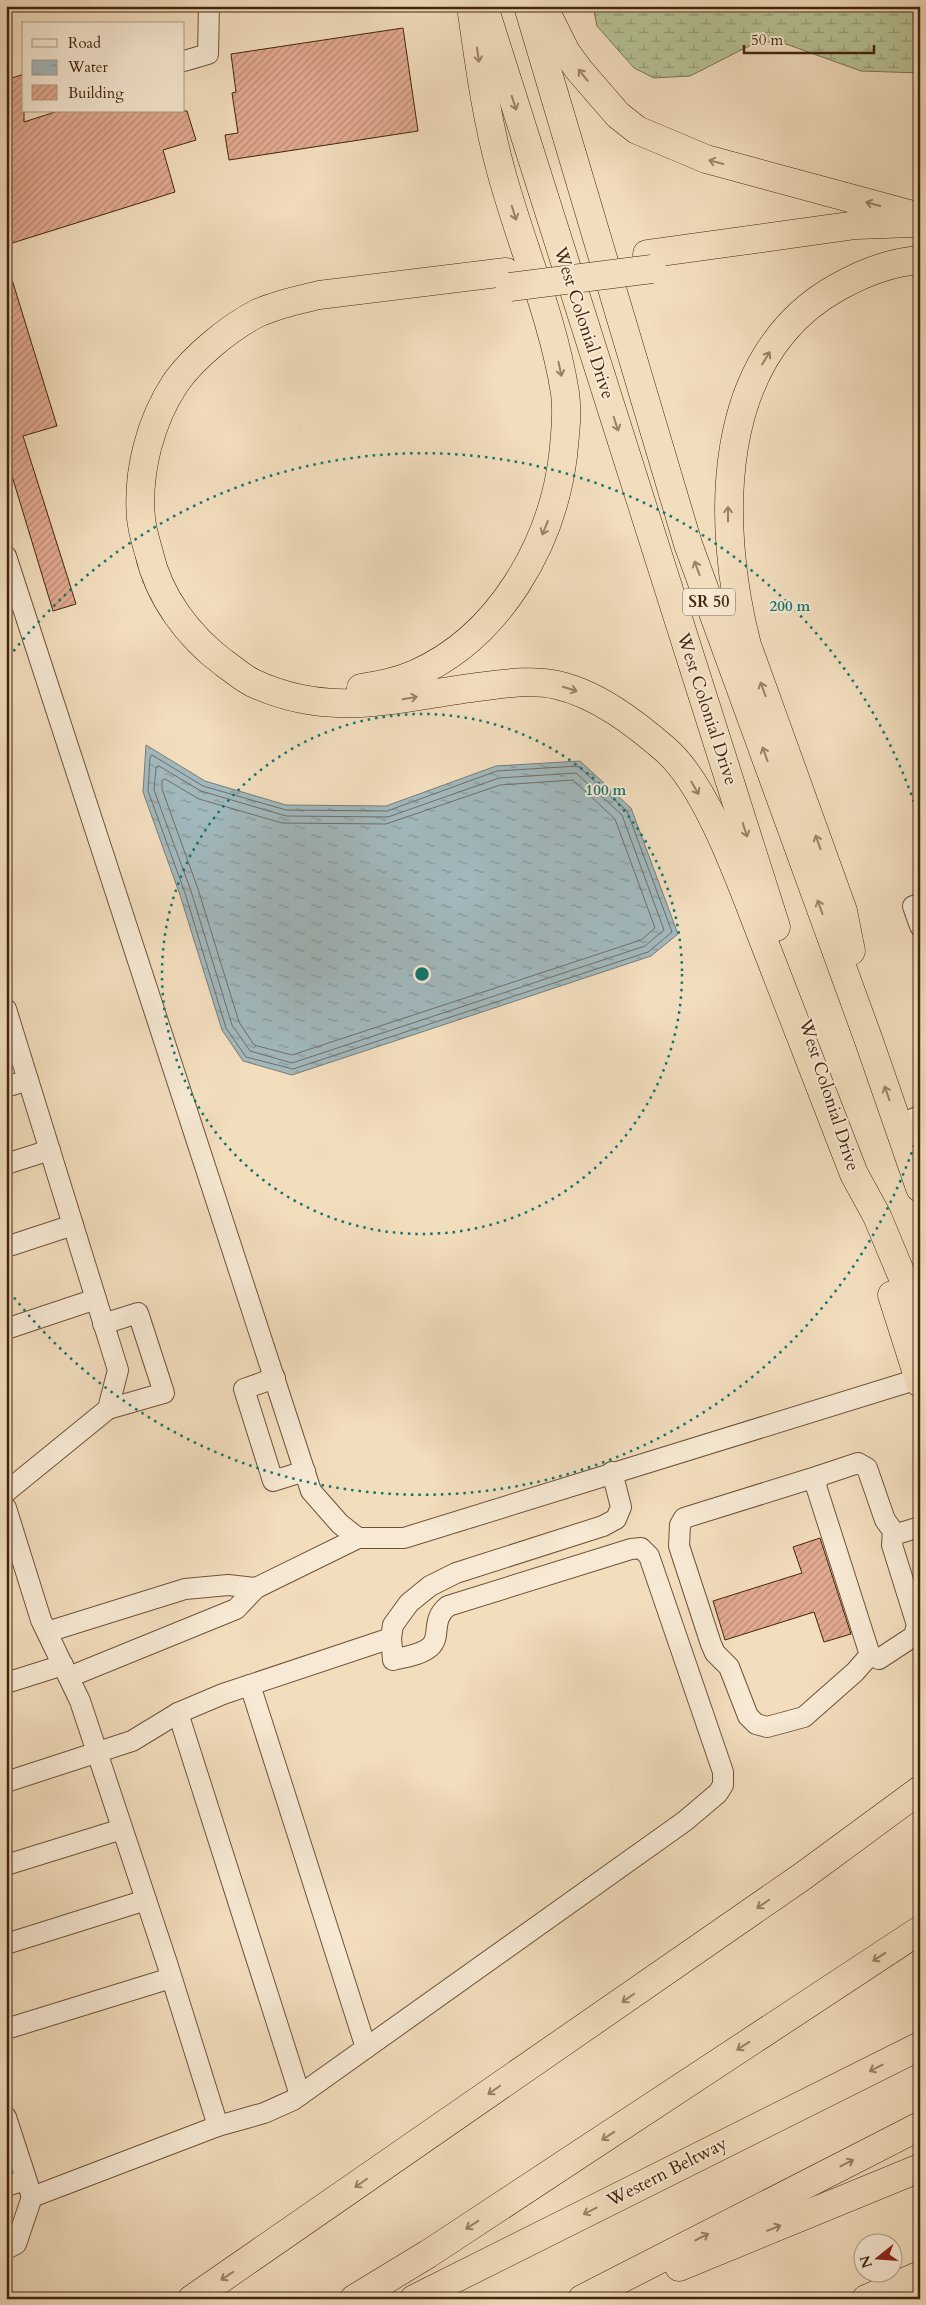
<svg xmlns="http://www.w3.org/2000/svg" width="926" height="2305" font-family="Cardo,serif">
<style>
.wetland{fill:url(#wetland-marsh);stroke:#7c7450}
.water{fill:url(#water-ripples);stroke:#7b7d76}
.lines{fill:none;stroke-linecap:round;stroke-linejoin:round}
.shore{stroke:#726e64;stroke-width:1}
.building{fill:url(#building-hatch);stroke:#43250c}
.minor-casing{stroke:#6f5338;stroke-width:22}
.highway-casing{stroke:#43250c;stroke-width:29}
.minor{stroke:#f7e9d4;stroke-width:20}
.highway{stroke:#f2ddbd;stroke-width:28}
.highway-bridge-casing{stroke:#43250c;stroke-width:29;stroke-linecap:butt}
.highway-bridge{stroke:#f2ddbd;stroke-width:28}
.oneway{stroke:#9a8164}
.ring{fill:none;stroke:#0f766e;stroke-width:2.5;stroke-dasharray:2.5 5}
.labels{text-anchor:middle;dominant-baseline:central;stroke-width:4;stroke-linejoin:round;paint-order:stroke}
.shield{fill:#f7e9d4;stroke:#796048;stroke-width:1}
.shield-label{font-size:16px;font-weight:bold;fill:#43250c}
.street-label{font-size:18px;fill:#43250c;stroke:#f7e9d4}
.centre{fill:#0f766e;stroke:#f7e9d4;stroke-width:2.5}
.ring-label{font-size:15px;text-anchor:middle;font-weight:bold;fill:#0f766e;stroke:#f7e9d4;stroke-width:4;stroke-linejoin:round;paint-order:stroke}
</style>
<defs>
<pattern id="wetland-marsh" width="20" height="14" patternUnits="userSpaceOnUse" patternTransform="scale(1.25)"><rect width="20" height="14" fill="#b6c294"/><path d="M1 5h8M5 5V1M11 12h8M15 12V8" fill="none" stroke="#969d77"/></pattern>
<pattern id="water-ripples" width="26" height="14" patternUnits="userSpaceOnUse" patternTransform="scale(1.25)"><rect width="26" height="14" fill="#a1b8bd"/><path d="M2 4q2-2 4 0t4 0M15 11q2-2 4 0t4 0" fill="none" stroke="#859598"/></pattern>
<pattern id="building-hatch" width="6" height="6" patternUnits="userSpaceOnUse" patternTransform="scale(1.25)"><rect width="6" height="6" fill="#e2aa90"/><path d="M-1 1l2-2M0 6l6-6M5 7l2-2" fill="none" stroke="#b98a74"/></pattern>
</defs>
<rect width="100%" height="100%" fill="#f2ddbd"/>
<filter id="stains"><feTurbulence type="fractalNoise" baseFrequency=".004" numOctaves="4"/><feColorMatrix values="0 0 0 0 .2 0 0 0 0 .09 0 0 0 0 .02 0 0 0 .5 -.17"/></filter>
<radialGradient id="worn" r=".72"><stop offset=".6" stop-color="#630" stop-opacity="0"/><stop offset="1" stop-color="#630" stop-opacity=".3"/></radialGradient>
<polygon class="wetland" points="593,6 920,6 920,73 861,71 786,44 759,41 690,76 654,78 634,68 597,26"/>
<polygon class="water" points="146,745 205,781 286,805 386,806 496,766 580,761 631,808 678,934 651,956 292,1075 243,1061 222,1030 180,895 143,792"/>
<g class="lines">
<g class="shore">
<polygon points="152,755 203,786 286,810 387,811 497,771 578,766 627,811 672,932 648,952 293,1069 246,1057 226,1028 185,893 148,791 150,758"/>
<polygon points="159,766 201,791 286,816 388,817 499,778 576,773 622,815 664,930 645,946 292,1063 250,1051 232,1025 191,891 154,790 156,768"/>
<polygon points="165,779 199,799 282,823 386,824 500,785 573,780 615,819 655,928 641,940 292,1055 254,1045 239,1022 198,889 162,789 162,781"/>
</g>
</g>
<g class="building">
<polygon points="403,28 418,131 229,160 225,135 238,133 232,93 236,92 231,54"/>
<polygon points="24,74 24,122 58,111 187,111 196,140 163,150 175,192 6,245 6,80"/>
<polygon points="6,273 10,273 57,426 23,436 76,604 53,611 12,476 10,476 6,463"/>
<polygon points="820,1538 851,1634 824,1642 814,1612 725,1640 713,1601 802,1573 793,1547"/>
</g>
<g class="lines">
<g class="minor-casing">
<g id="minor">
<polyline points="184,61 208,54 209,6"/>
<polyline points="6,556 311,1491 340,1524 358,1538 404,1538 918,1379"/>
<polyline points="920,904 913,906 920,926"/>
<polyline points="6,1009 118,1370 108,1409 6,1492"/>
<polyline points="6,1087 28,1080"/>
<polyline points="898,1125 920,1116"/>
<polyline points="6,1164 50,1150"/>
<polyline points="6,1247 73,1225"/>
<polyline points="103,1324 138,1313 164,1393 108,1409"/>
<polyline points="6,1329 96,1299"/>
<polyline points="275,1378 244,1389 273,1481 305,1471"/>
<polyline points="819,1476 684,1518 680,1525 679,1546 711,1644 715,1653 729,1667 748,1716 756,1724 767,1727 804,1717 855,1672 870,1655"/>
<polyline points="6,1508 41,1620 80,1701 167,1963 218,2126 32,2197 16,2244 6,2249"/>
<polyline points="893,1531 892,1545 917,1625 914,1636 879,1659 870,1655 816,1486 819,1476 858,1463 867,1468 885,1520 893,1531 900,1533 920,1527"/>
<polyline points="256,1588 358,1538"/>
<polyline points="47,1632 185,1589 228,1585 256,1588 236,1609 69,1677"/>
<polyline points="6,1683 63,1665"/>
<polyline points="250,1685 366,2048"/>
<polyline points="178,1713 300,2095"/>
<polyline points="6,1782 132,1741 178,1713 223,1694 391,1638"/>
<polyline points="6,1865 122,1829"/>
<polyline points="6,1944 146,1900"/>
<polyline points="6,2029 171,1978"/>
<polyline points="6,2117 32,2197"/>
<path d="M218 2126 264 2113 293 2100 685 1821 718 1793 723 1785V1772L649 1556 641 1548 631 1549 448 1606C430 1620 442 1637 430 1647 421 1655 404 1657 393 1660L391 1638 393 1625 409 1603 430 1586 456 1573 603 1526 616 1519 621 1507 612 1472"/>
<polyline points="6,2186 26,2180"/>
</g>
</g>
<g class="highway-casing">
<g id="highway">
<polyline points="528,6 688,544 869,1041 920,1188"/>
<polyline points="543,6 566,52 579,70 618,115 637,130 706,159 920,217"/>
<polyline points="485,10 776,927"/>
<polyline points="647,254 856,225 913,223"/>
<path d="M506 272 319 295C298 300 277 304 258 313 230 327 194 357 176 382 150 421 137 472 141 518 142 530 146 542 149 553 159 597 188 636 224 663 234 670 243 678 253 683 332 720 398 697 478 687 503 684 531 679 557 685 597 694 635 723 666 750 710 789 744 892 766 947 795 1023 825 1098 854 1174L877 1216 920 1319"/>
<path d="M361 688C379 685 397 682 415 674 499 637 552 545 563 456 565 435 568 414 565 393 553 317 521 245 501 171 486 117 479 62 471 6"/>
<path d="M851 951 843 911 747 645C716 525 713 356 838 287 863 273 891 262 920 260"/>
<polyline points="892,1295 920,1383"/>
<polyline points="679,2267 920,2168"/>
<polyline points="192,2299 803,1876 920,1790"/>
<polyline points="354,2299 428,2254 920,1930"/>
<polyline points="414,2299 920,2046"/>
<polyline points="582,2299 920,2126"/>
<polyline points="866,2299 920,2275"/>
</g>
</g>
<use href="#minor" class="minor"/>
<use href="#highway" class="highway"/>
<g class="highway-bridge-casing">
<polyline id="highway-bridge" points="510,287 652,269"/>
</g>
<use href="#highway-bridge" class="highway-bridge"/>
</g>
<defs><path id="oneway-shaft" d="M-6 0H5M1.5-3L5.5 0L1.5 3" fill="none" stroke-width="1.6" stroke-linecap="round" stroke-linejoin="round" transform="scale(1.25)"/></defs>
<g class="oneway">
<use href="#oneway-shaft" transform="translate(478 55) rotate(82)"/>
<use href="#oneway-shaft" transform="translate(583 75) rotate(-129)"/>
<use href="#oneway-shaft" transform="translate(514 103) rotate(72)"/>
<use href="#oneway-shaft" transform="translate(716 162) rotate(-165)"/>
<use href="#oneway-shaft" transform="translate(873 204) rotate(-165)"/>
<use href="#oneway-shaft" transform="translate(514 213) rotate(73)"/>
<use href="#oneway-shaft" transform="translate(766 358) rotate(-59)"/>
<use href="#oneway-shaft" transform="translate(560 369) rotate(78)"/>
<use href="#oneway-shaft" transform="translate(616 424) rotate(72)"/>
<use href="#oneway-shaft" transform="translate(728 514) rotate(-90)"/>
<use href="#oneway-shaft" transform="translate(545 528) rotate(112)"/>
<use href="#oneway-shaft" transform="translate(697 568) rotate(-110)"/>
<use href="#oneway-shaft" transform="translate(570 689) rotate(17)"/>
<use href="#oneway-shaft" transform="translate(763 689) rotate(-110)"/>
<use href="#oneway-shaft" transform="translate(410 698) rotate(-10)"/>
<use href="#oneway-shaft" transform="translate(765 754) rotate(-110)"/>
<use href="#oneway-shaft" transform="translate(695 788) rotate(60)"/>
<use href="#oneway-shaft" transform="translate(745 830) rotate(72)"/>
<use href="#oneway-shaft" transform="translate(818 842) rotate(-110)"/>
<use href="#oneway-shaft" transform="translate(820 907) rotate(-110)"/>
<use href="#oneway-shaft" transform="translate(887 1093) rotate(-109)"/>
<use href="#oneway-shaft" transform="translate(763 1904) rotate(145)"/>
<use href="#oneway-shaft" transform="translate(879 1957) rotate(147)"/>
<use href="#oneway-shaft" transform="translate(628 1998) rotate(145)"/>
<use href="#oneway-shaft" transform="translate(743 2046) rotate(147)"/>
<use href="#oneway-shaft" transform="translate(876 2068) rotate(153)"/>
<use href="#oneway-shaft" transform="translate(494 2090) rotate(145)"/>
<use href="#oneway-shaft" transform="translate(608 2136) rotate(147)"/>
<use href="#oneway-shaft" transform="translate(847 2163) rotate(-27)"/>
<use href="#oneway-shaft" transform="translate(361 2183) rotate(145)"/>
<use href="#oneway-shaft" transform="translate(590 2211) rotate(153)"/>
<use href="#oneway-shaft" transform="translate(472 2225) rotate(147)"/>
<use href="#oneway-shaft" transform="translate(774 2228) rotate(-22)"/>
<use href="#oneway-shaft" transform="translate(702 2237) rotate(-27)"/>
<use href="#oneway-shaft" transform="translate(227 2276) rotate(146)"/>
</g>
<g class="ring">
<circle cx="422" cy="974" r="260"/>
<path d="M919 1131A521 521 0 0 1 9 1291M9 657A521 521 0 0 1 919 817"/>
</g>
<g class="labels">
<rect class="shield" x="683" y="588.5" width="52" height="27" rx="4"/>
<g class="shield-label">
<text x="709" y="602">SR 50</text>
</g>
<g class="street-label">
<text transform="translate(584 323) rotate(72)">West Colonial Drive</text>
<text transform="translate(707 709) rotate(72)">West Colonial Drive</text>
<text transform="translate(829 1095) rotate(72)">West Colonial Drive</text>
<text transform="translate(667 2172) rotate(-27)">Western Beltway</text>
</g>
</g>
<circle cx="422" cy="974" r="8" class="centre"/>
<g class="ring-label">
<text x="790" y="611">200 m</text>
<text x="606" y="795">100 m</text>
</g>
<rect width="926" height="2305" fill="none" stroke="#f2ddbd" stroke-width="25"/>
<rect x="8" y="8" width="911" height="2290" fill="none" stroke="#43250c" stroke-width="2.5"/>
<rect x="12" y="12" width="901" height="2280" fill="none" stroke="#43250c"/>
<rect x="22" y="22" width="162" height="90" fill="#f7e9d4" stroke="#af9b84"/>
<rect x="32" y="39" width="25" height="8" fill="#f7e9d4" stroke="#af9b84"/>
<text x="68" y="48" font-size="15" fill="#43250c">Road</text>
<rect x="32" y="60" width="25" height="15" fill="url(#water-ripples)" stroke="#af9b84"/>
<text x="68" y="72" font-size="15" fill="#43250c">Water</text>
<rect x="32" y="85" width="25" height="15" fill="url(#building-hatch)" stroke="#af9b84"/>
<text x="68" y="98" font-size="15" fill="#43250c">Building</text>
<g transform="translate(878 2258) rotate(253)"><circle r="24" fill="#f7e9d4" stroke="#af9b84"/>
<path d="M0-4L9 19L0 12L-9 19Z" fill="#8f2418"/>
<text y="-8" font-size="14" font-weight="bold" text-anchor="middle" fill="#43250c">N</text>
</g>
<path d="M744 45v8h130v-8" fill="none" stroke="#43250c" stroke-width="2.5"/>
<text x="751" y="45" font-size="15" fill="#43250c" stroke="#f7e9d4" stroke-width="4" paint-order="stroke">50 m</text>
<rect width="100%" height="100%" filter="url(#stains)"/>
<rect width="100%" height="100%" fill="url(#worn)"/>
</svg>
